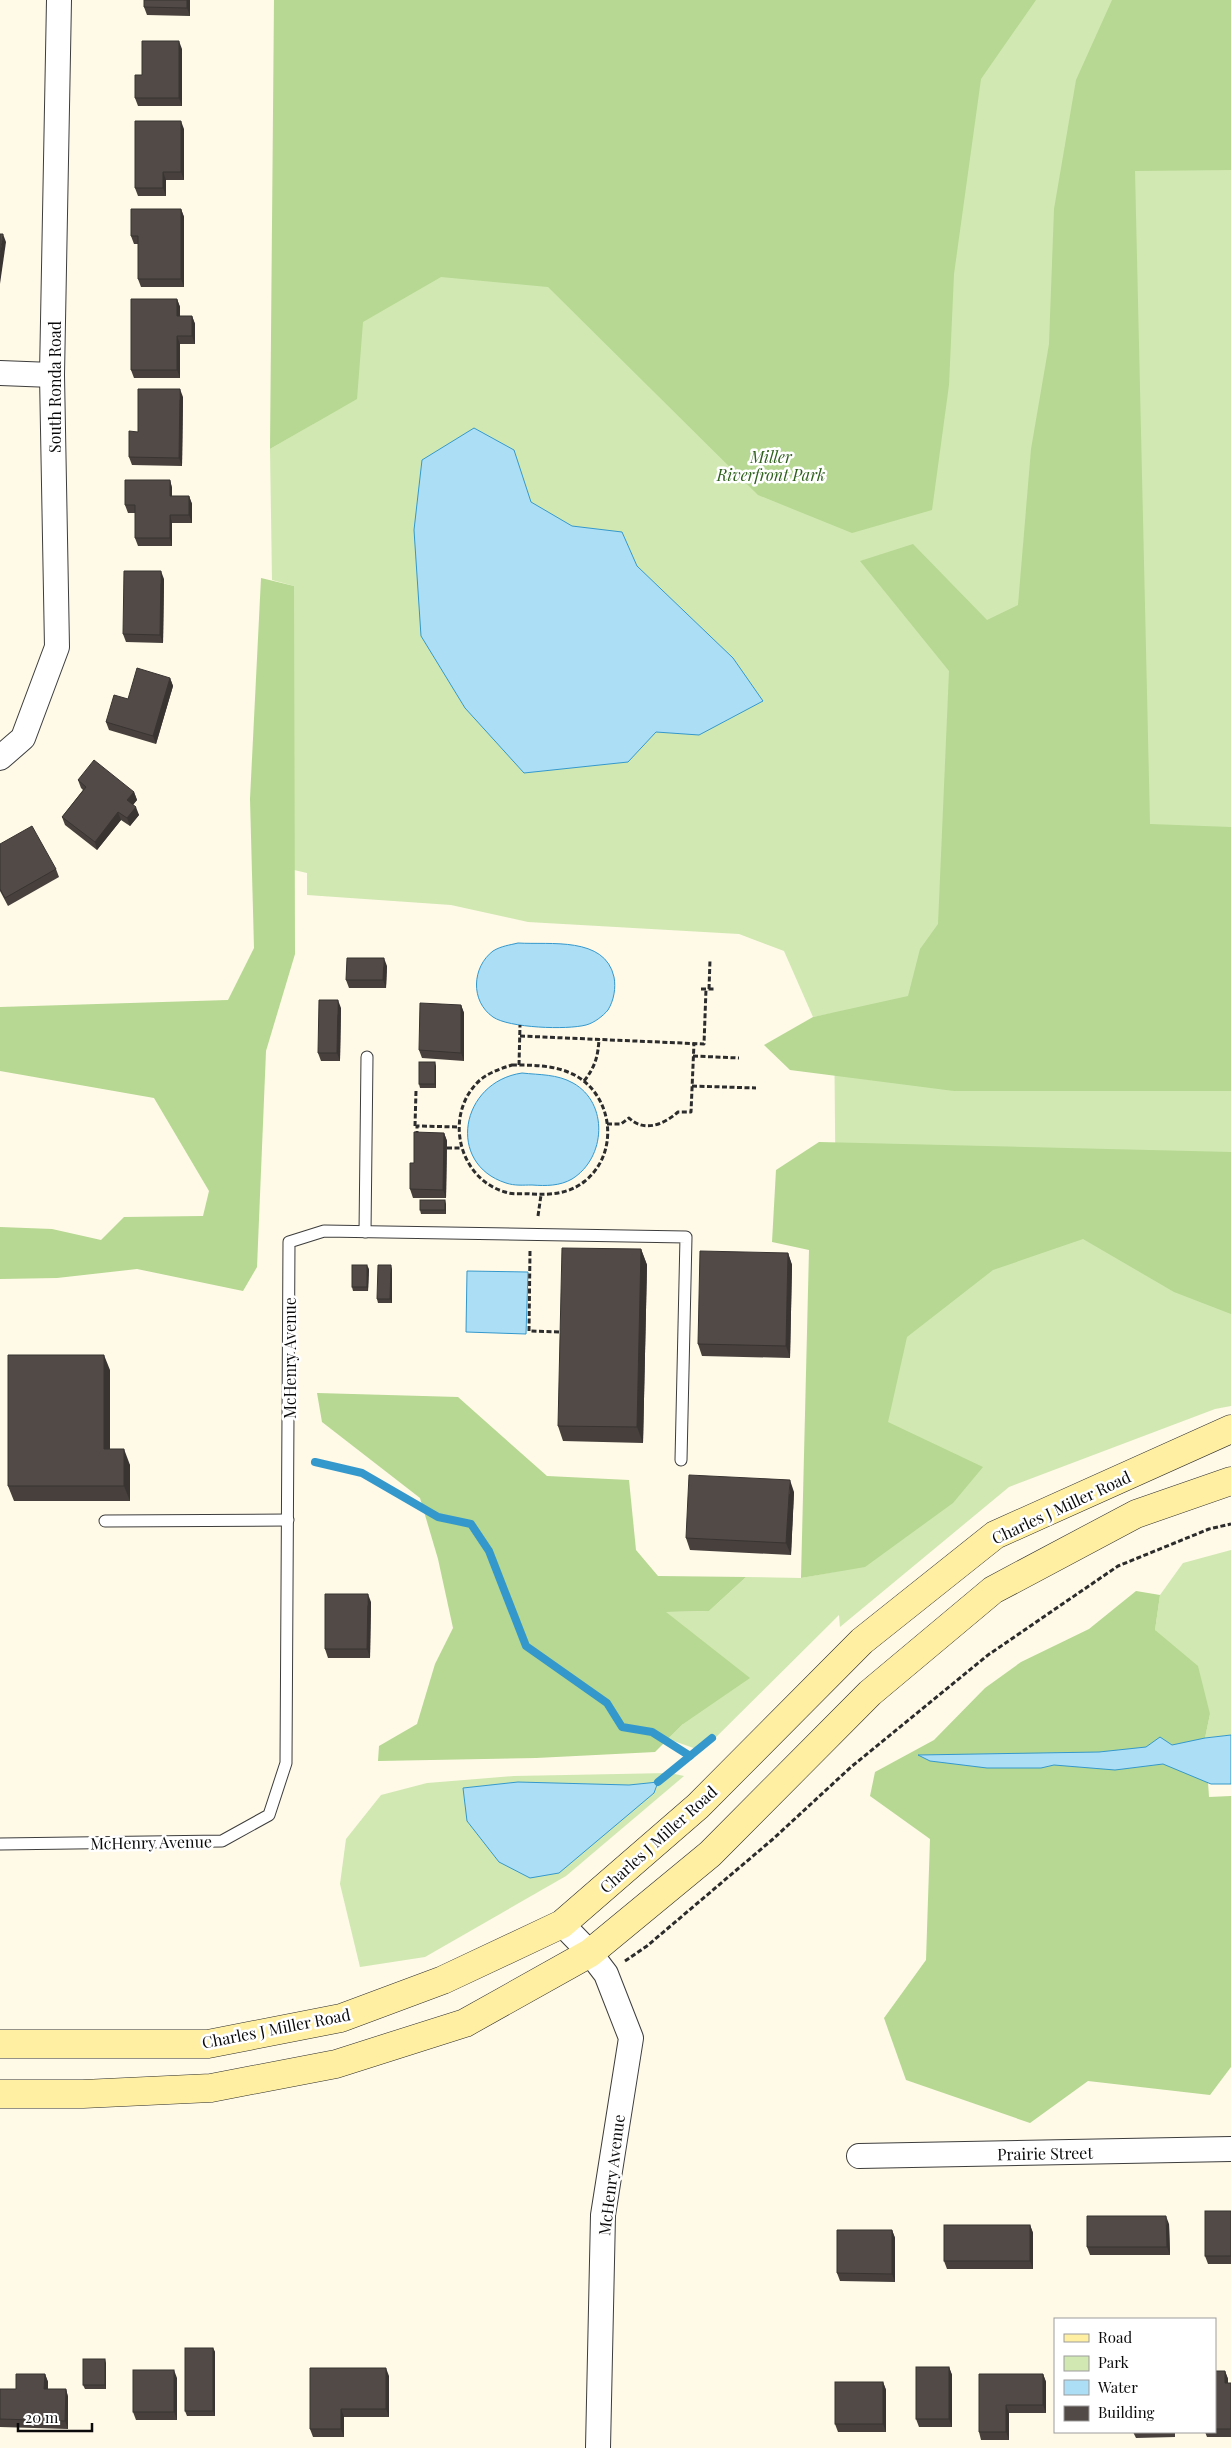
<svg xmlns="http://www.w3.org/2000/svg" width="1231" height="2448" font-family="'Playfair Display',serif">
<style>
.green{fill:#d1e8b2}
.forest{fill:#b6d892}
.water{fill:#acdff6;stroke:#3498cc}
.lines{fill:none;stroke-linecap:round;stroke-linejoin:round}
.stream{stroke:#3498cc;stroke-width:8}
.lane-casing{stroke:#3d3d3d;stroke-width:13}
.street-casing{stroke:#3d3d3d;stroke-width:26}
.secondary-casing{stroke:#2c2c2c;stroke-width:29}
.path{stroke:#2c2c2c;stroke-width:3;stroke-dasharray:5 2.5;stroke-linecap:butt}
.lane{stroke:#fff;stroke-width:11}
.street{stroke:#fff;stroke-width:24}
.secondary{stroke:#ffefa2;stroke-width:28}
.wall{fill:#47403d}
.shaded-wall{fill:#393432}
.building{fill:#524a47;stroke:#393432}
.labels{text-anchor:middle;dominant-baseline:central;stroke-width:5;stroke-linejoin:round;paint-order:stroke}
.street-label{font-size:16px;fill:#0a0a0a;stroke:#fff}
.park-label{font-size:16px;font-style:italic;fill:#2e601c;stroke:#fff}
</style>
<rect width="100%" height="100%" fill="#fff9e7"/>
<g class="green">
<polygon points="318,0 1231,0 1231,1406 1215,1409 1009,1487 840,1627 839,1615 702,1751 668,1739 683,1724 665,1612 709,1611 746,1577 801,1578 839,1571 834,1013 813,1017 784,951 739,934 528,922 451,905 307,895 307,873 294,870 294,586 272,580 270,449 313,424"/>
<polygon points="1231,1550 1231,1735 1205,1738 1210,1714 1155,1630 1160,1595 1183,1563"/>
<polygon points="670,1773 684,1776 566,1876 425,1957 360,1967 340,1884 346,1839 381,1795 427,1783 514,1776"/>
</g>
<g class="forest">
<polygon points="274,0 1036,0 981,79 954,274 949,385 932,510 852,533 758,495 548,287 441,277 363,322 357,399 270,449"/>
<polygon points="1112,0 1231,0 1231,170 1135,171 1150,824 1231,827 1231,1091 954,1091 790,1070 764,1045 813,1017 908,996 920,949 938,924 949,671 860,561 913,544 987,620 1018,605 1031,449 1049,344 1054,209 1076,80"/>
<polygon points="261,578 294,586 295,954 266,1051 257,1267 243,1291 137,1269 57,1278 0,1279 0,1227 52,1229 101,1240 124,1217 203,1216 209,1191 154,1098 0,1071 0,1007 228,1000 254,948 250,799"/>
<polygon points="819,1142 1231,1152 1231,1314 1174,1292 1083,1239 993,1270 907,1337 888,1422 983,1467 953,1503 865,1567 801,1578 809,1250 772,1242 776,1170"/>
<polygon points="317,1393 458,1397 547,1476 629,1480 636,1550 658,1576 746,1577 709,1611 666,1612 750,1678 683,1724 655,1752 536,1758 378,1761 379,1746 417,1724 435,1664 453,1628 438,1559 420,1498 322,1422"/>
<polygon points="1136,1591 1160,1595 1155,1630 1198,1666 1210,1714 1205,1738 1209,1797 1231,1796 1231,2067 1210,2095 1088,2081 1030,2123 906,2080 884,2018 926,1960 930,1839 870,1796 875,1772 934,1740 985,1688 1021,1662 1089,1629"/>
</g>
<g class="water">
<polygon points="474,428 514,450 531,502 572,526 622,532 637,566 733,658 763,701 699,735 656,732 628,762 524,773 465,708 421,636 414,530 422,460"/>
<path d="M518 943C550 945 605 936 614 977 616 988 614 1000 608 1010 603 1016 594 1023 586 1025 567 1030 509 1028 493 1017 470 1001 472 967 493 951 501 946 510 945 518 943Z"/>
<path d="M522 1073C540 1075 557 1074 573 1083 609 1103 606 1158 572 1179 560 1186 546 1186 532 1185 523 1185 515 1186 506 1183 446 1164 460 1082 522 1073Z"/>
<polygon points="467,1271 528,1272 526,1334 466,1332"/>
<polygon points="1231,1735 1231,1784 1211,1784 1163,1764 1115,1770 1054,1765 1041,1768 987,1768 930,1761 918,1755 1099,1752 1146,1747 1160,1737 1172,1745 1205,1738"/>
<polygon points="518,1782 629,1785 658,1782 654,1793 559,1873 530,1878 499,1862 467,1821 463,1788"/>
</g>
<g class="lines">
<g class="stream">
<polyline points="315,1462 362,1473 438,1517 471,1524 489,1551 526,1646 607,1703 622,1727 652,1732 690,1756 712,1738"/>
<polyline points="658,1782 690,1756"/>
</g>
<g class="lane-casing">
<g id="lane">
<polyline points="365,1232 367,1057"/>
<polyline points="105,1521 288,1520"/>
<polyline points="0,1844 222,1841 269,1815 286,1763 289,1242 324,1231 686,1237 681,1460"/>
</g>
</g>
<g class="street-casing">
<g id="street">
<polyline points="0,373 52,375"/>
<polyline points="0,758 23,738 57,647 52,375 59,0"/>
<polyline points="562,1924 590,1953 606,1974 631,2038 603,2215 598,2448"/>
<polyline points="859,2156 1231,2149"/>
</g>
</g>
<g class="secondary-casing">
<g id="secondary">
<polyline points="0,2044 208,2044 341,2018 443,1980 562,1924 698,1806 862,1641 995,1535 1231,1429"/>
<polyline points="0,2094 83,2094 211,2088 336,2064 465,2023 590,1953 710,1854 870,1693 993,1590 1136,1514 1231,1481"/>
</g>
</g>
<g class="path">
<polyline points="701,989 716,989"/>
<polyline points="709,989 710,960"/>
<polyline points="520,1036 704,1044 706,989"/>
<polyline points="693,1056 739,1058"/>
<path d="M512 1065C530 1065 551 1065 568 1072 612 1089 622 1151 585 1181 569 1194 551 1195 531 1194 523 1193 513 1195 505 1192 460 1179 444 1119 476 1084 485 1074 499 1069 512 1065Z"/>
<polyline points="519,1065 520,1025"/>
<path d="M584 1081C595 1067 598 1057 599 1039"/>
<polyline points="692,1086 756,1088"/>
<polyline points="416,1091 415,1126 417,1126"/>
<path d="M607 1124H621L629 1118C645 1133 664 1124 678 1112H691L694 1043"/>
<polyline points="417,1136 417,1126 459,1127"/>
<polyline points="447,1148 461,1148"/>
<polyline points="538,1216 541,1195"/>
<polyline points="530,1251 529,1331 563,1332"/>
<polyline points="625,1961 647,1946 773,1839 851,1767 988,1655 1118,1566 1209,1529 1231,1524"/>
</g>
<use href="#lane" class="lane"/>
<use href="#street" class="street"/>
<use href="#secondary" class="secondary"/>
</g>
<g class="wall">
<polygon points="144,0 190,0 190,16 147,15 144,7"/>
<polygon points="182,49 182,106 138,106 135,98 142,75"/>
<polygon points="184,129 184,180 166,180 166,196 138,196 135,188"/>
<polygon points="181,209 184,217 184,287 141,287 138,279 138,244 134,244 131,236"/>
<polygon points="177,299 180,307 180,316 192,316 195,324 195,344 180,344 180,378 134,378 131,370"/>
<polygon points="183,397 182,466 132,465 129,457 138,432"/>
<polygon points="170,480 172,488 172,496 189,496 192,504 192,523 172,523 172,546 138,546 135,538 135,513 128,513 125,505"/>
<polygon points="164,579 163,643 126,642 123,634"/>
<polygon points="170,678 173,686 156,744 109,730 106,722 128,699"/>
<polygon points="78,780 134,792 137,800 133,805 139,815 130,826 121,820 97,850 65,825 62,817 83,790 81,788"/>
<polygon points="0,844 56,869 59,877 8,906 0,891"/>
<polygon points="387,966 386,988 349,988 346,980"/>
<polygon points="461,1005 464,1013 464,1061 422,1058 419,1050"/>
<polygon points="341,1008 340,1061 321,1061 318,1053"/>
<polygon points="436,1066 436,1088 420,1088 419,1084"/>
<polygon points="444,1133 447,1141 446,1198 413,1198 410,1189 414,1163"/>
<polygon points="446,1204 446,1214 421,1214 420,1210"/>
<polygon points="641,1249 647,1265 643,1443 563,1441 558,1426"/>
<polygon points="788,1253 792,1265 790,1358 702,1356 698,1344"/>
<polygon points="369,1269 368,1291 353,1291 352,1287"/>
<polygon points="392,1269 392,1303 378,1303 377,1299"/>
<polygon points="110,1370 110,1449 130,1465 130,1501 14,1501 8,1486"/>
<polygon points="794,1492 791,1555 690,1550 686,1538"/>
<polygon points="371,1602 370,1658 328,1658 325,1649"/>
<polygon points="1231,2211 1231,2264 1208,2264 1205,2256"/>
<polygon points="1169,2224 1170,2255 1090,2255 1087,2247"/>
<polygon points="1030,2225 1033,2233 1033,2269 947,2269 944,2261"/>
<polygon points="892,2230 895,2238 895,2282 840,2281 837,2273"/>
<polygon points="213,2348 215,2352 215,2416 187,2416 185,2411"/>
<polygon points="106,2363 106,2389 85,2389 83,2385"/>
<polygon points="949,2367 952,2375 952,2427 919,2427 916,2419"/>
<polygon points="1215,2371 1225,2371 1228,2379 1228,2383 1231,2383 1231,2437 1207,2437 1205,2432 1215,2432"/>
<polygon points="45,2374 48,2382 48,2389 66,2389 68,2397 68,2429 0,2427 0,2389 16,2389"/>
<polygon points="979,2374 1043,2374 1046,2382 1046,2413 1009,2413 1009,2440 981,2440 979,2432"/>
<polygon points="389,2376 389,2417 344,2417 344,2437 313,2437 310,2429"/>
<polygon points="177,2378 177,2420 136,2420 133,2412"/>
<polygon points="883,2382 886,2390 886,2432 838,2432 835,2424"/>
<polygon points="1133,2432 1175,2432 1175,2437 1136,2438"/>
</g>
<g class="shaded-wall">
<polygon points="187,0 190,0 190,16 187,8"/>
<polygon points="179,41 182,49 182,106 179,98"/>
<polygon points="181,121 184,129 184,180 181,172"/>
<polygon points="163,172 166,180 166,196 163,188"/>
<polygon points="181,209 184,217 184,287 181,279"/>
<polygon points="3,234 6,242 0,284 0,255"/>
<polygon points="177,299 180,307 180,324 177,316"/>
<polygon points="192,316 195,324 195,344 192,336"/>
<polygon points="177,336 180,344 180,378 177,370"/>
<polygon points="180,389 183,397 182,466 179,458"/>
<polygon points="170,480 172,488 172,504 170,496"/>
<polygon points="189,496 192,504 192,523 189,515"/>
<polygon points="170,515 172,523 172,546 170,538"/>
<polygon points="161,571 164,579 163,643 160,635"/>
<polygon points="170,678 173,686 156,744 153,736"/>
<polygon points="134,792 137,800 130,808 127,800"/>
<polygon points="136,807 139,815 130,826 127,818"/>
<polygon points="118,812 121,820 97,850 95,842"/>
<polygon points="384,958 387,966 386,988 383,980"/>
<polygon points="338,1000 341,1008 340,1061 337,1053"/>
<polygon points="461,1005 464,1013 464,1061 461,1053"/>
<polygon points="435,1062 436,1066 436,1088 435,1084"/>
<polygon points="444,1133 447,1141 446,1198 443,1190"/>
<polygon points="445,1200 446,1204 446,1214 445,1210"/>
<polygon points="641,1249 647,1265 643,1443 637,1427"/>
<polygon points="788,1253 792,1265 790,1358 786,1346"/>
<polygon points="367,1265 369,1269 368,1291 367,1287"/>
<polygon points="391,1265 392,1269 392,1303 390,1299"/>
<polygon points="104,1355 110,1370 110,1465 104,1449"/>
<polygon points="124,1449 130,1465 130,1501 124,1486"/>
<polygon points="790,1480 794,1492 791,1555 786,1543"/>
<polygon points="368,1594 371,1602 370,1658 367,1649"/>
<polygon points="1166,2216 1169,2224 1170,2255 1167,2247"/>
<polygon points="1030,2225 1033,2233 1033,2269 1030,2261"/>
<polygon points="892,2230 895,2238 895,2282 892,2274"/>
<polygon points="213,2348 215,2352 215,2416 213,2411"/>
<polygon points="105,2359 106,2363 106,2389 105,2385"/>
<polygon points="949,2367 952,2375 952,2427 949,2419"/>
<polygon points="386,2368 389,2376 389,2417 386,2409"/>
<polygon points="174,2370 177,2378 177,2420 174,2412"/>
<polygon points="1225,2371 1228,2379 1228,2391 1225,2383"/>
<polygon points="45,2374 48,2382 47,2397 44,2389"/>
<polygon points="1043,2374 1046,2382 1046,2413 1043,2405"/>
<polygon points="883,2382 886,2390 886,2432 883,2424"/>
<polygon points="66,2389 68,2397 68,2429 65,2421"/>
<polygon points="1006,2405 1009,2413 1009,2440 1006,2432"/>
<polygon points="341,2409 344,2417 344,2437 341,2429"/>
</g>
<g class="building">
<polygon points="144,0 187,0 187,8 144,7"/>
<polygon points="142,41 179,41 179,98 135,98 135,75 142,75"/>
<polygon points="135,121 181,121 181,172 163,172 163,188 135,188"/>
<polygon points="131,209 181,209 181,279 138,279 138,236 131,236"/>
<polygon points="0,234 3,234 0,255"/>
<polygon points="131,299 177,299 177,316 192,316 192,336 177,336 177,370 131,370"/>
<polygon points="138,389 180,389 179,458 129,457 129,431 138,432"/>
<polygon points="125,480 170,480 170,496 189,496 189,515 170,515 170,538 135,538 135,505 125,505"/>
<polygon points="124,571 161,571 160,635 123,634"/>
<polygon points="137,668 170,678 153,736 106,722 114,695 128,699"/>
<polygon points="94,760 134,792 127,800 136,807 127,818 118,812 95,842 62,817 86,787 78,780"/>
<polygon points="32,826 56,869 5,898 0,889 0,844"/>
<polygon points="347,958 384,958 383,980 346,980"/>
<polygon points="319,1000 338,1000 337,1053 318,1053"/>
<polygon points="420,1003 461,1005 461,1053 419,1050"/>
<rect x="419" y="1062" width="16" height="22"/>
<polygon points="414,1132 444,1133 443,1190 410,1189 410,1163 414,1163"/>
<rect x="420" y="1200" width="25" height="10"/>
<polygon points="562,1248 641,1249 637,1427 558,1426"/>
<polygon points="700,1251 788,1253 786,1346 698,1344"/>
<rect x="352" y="1265" width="15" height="22"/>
<polygon points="378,1265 391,1265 390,1299 377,1299"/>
<polygon points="8,1355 104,1355 104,1449 124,1449 124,1486 8,1486"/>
<polygon points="689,1475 790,1480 786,1543 686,1538"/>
<polygon points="325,1594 368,1594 367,1649 325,1649"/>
<rect x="1205" y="2211" width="26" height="45"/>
<polygon points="1087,2216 1166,2216 1167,2247 1087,2247"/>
<rect x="944" y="2225" width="86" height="36"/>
<polygon points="837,2230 892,2230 892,2274 837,2273"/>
<rect x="185" y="2348" width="28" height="63"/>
<rect x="83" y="2359" width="22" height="26"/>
<rect x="916" y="2367" width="33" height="52"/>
<polygon points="310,2368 386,2368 386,2409 341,2409 341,2429 310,2429"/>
<rect x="133" y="2370" width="41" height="42"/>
<polygon points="1215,2371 1225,2371 1225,2383 1231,2383 1231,2429 1215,2429"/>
<polygon points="16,2374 45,2374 44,2389 66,2389 65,2421 0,2419 0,2389 16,2389"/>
<polygon points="979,2374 1043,2374 1043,2405 1006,2405 1006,2432 979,2432"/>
<rect x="835" y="2382" width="48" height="42"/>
</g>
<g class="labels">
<g class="street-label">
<text transform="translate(54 387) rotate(-90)">South Ronda Road</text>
<text transform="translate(289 1358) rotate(-90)">McHenry Avenue</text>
<text transform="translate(1061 1507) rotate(-25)">Charles J Miller Road</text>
<text transform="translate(658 1839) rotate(-42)">Charles J Miller Road</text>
<text transform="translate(151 1842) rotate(-1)">McHenry Avenue</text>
<text transform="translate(276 2028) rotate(-11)">Charles J Miller Road</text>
<text transform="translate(1045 2153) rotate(-1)">Prairie Street</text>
<text transform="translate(611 2175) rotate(-83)">McHenry Avenue</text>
</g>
<g class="park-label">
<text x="771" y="456">Miller<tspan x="771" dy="18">Riverfront Park</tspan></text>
</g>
</g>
<rect x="1054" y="2318" width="162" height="115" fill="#ffffff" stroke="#9d9d9d"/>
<rect x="1064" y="2334" width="25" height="8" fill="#ffefa2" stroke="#9d9d9d"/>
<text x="1098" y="2343" font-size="15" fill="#0a0a0a">Road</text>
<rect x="1064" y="2356" width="25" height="15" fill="#d1e8b2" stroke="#9d9d9d"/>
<text x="1098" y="2368" font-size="15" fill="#0a0a0a">Park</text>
<rect x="1064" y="2380" width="25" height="15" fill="#acdff6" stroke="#9d9d9d"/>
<text x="1098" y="2393" font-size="15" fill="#0a0a0a">Water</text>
<rect x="1064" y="2406" width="25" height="15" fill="#524a47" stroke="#9d9d9d"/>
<text x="1098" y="2418" font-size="15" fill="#0a0a0a">Building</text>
<path d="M18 2423v8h74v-8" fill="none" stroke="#0a0a0a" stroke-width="2.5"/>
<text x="25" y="2423" font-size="15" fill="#0a0a0a" stroke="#ffffff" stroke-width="4" paint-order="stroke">20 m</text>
</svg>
